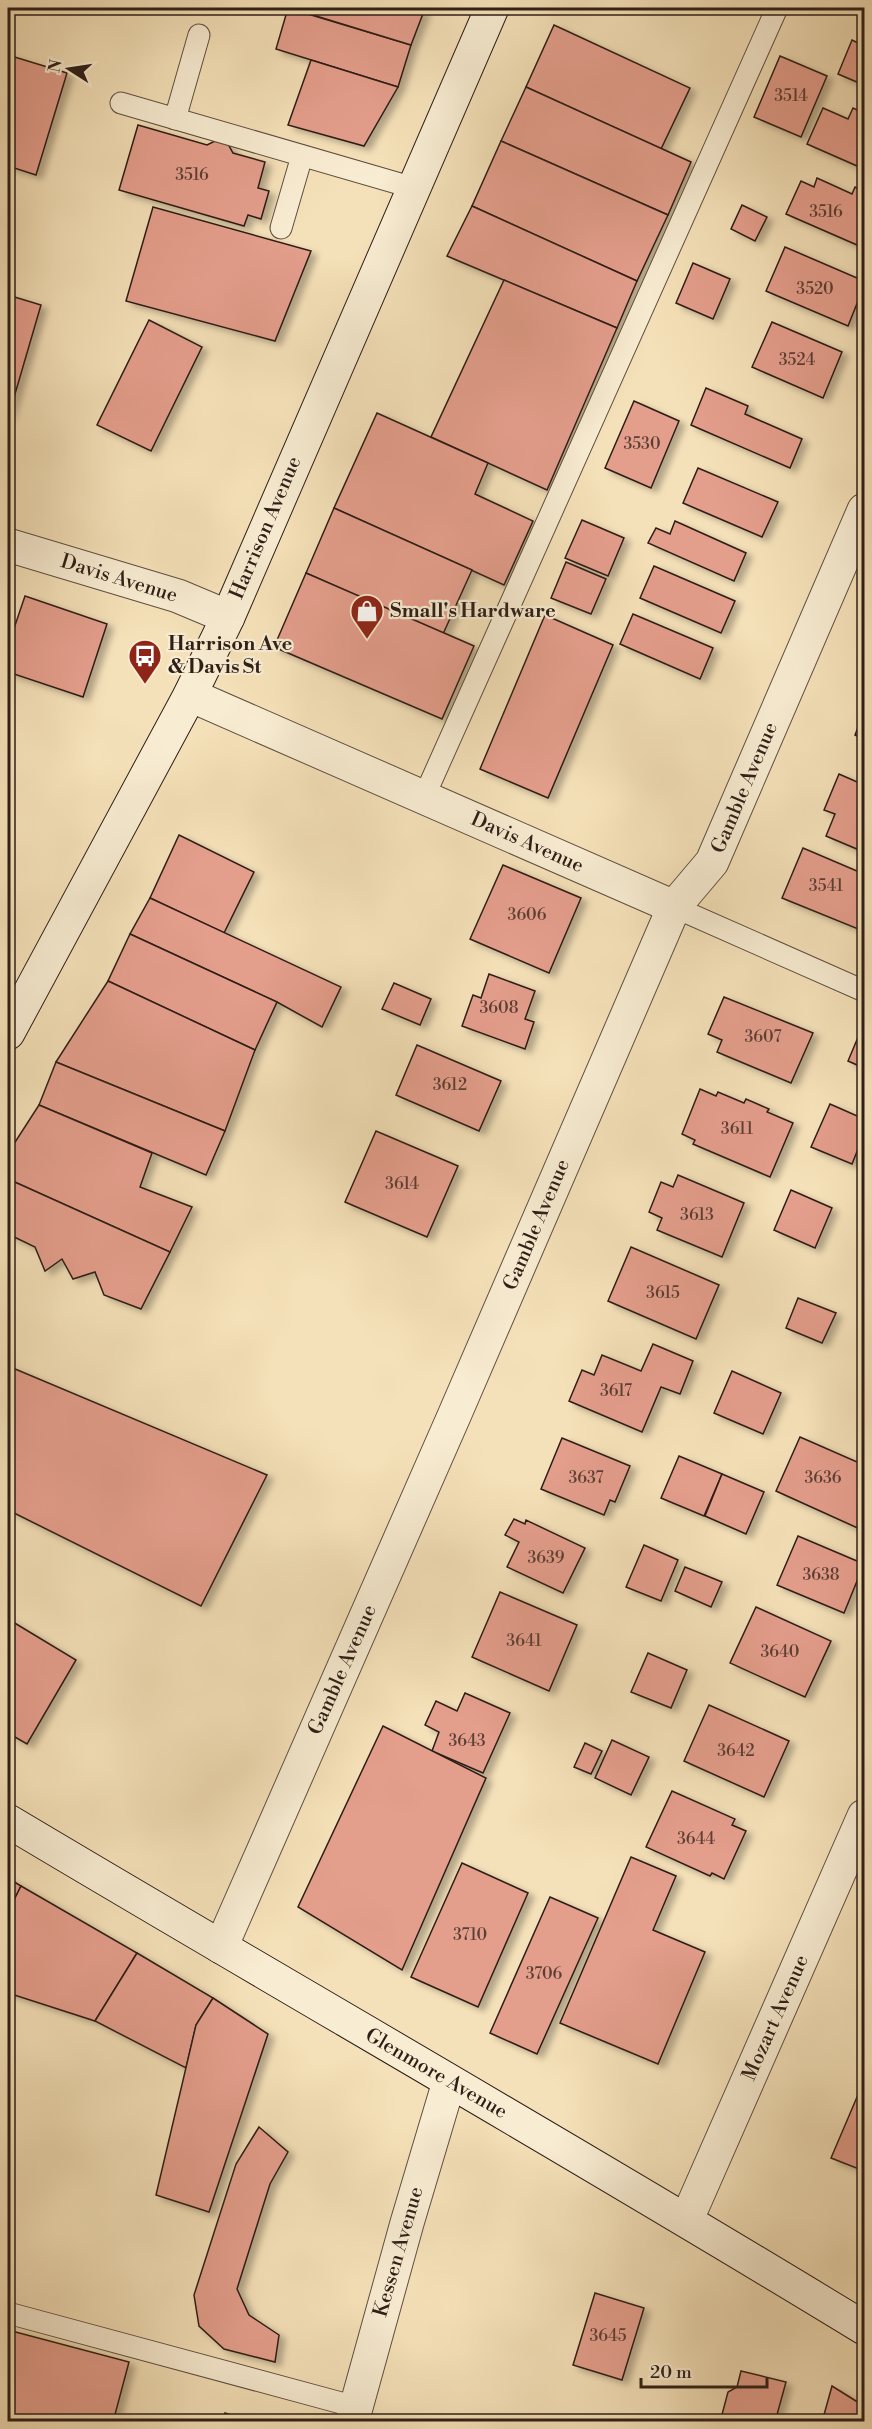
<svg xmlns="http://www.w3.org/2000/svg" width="872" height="2429" font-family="'Libre Bodoni',serif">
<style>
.building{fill:#e49e8c;stroke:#2d1e17;stroke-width:1.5;filter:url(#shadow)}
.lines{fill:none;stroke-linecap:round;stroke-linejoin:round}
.lane-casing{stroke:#5f4f40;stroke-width:23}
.street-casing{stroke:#5f4f40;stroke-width:35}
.secondary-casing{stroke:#2d1e17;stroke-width:35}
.lane{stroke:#f8ecd2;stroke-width:21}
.street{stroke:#f8ecd2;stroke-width:33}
.secondary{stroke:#f8ecd2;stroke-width:33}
.labels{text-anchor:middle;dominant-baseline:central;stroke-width:4.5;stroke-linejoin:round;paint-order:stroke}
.number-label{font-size:16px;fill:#5b3e34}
.street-label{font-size:20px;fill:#2d1e17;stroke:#f8ecd2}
.poi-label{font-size:20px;font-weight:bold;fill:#2d1e17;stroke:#f8ecd2;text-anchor:start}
</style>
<defs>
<filter id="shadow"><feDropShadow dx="6" dy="4" stdDeviation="3" flood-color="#0004"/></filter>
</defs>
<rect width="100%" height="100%" fill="#f5e1b9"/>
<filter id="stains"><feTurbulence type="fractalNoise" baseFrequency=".00333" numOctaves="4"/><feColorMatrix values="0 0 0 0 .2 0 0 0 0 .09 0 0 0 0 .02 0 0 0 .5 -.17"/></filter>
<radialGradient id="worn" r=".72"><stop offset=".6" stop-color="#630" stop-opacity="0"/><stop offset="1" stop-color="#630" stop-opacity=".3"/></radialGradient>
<g class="building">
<polygon points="288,8 411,45 398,87 276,49"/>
<polygon points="290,8 411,8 424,11 411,45"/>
<polygon points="554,25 690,88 661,149 526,87"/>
<polygon points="852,40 864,46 864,85 838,74"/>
<polygon points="8,55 67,73 36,175 8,166"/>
<polygon points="780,56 827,76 801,137 754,117"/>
<polygon points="311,60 398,87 364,146 288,125"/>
<polygon points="526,87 691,162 668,215 501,141"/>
<polygon points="823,108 848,119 853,108 864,113 864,169 807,144"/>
<polygon points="138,125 207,145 215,141 228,144 233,153 265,162 258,188 269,191 261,219 248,215 244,226 119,190"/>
<polygon points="501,141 668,215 637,281 472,206"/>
<polygon points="817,178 852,194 855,187 864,192 864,248 786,214 801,181 814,187"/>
<polygon points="742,205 767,217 755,241 731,229"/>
<polygon points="472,206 637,281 617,328 447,256"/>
<polygon points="153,207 311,251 275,341 126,301"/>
<polygon points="785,247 864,281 864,286 848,326 766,291"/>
<polygon points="693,263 730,279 713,319 676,303"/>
<polygon points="504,280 617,328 547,490 431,437"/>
<polygon points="8,295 41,305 8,418"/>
<polygon points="149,320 202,347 151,451 97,425"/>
<polygon points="772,322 842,352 823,398 752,367"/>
<polygon points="706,388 748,406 745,414 802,439 790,468 691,425"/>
<polygon points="634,401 679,421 651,488 605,468"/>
<polygon points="377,413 488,463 475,494 533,521 504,585 334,508"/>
<polygon points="698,468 778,502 762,537 683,503"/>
<polygon points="334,508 472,570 443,634 306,573"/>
<polygon points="582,520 624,538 608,576 565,558"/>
<polygon points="675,521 746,553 734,581 648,543 656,528 670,534"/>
<polygon points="566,562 606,579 591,614 551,598"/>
<polygon points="654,566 735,601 721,633 640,598"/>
<polygon points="306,573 474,646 442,719 274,647"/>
<polygon points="25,596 107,624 83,697 8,672 8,646"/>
<polygon points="633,614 713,648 700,679 620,644"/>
<polygon points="545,615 613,645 548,798 480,769"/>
<polygon points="864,712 864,739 855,735"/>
<polygon points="839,774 864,785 864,852 826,836 835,814 824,810"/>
<polygon points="179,835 254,872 224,933 150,898"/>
<polygon points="803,848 864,874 863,931 782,898"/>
<polygon points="503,865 581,898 549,973 470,939"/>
<polygon points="150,898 341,987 322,1027 277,1002 130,934"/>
<polygon points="130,934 277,1002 255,1050 108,981"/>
<polygon points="489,974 535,991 525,1019 534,1022 525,1049 462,1026 473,995 481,998"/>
<polygon points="108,981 255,1050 225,1131 56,1062"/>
<polygon points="394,983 431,999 420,1025 382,1009"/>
<polygon points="724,997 813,1033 791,1083 717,1052 722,1040 708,1034"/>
<polygon points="864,1023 864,1068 848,1061"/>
<polygon points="417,1045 501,1081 479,1131 396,1095"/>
<polygon points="56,1062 225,1131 206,1175 39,1105"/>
<polygon points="700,1089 716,1096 718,1092 744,1103 746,1099 769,1109 767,1112 793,1123 770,1177 693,1144 695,1140 682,1134"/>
<polygon points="830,1104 864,1119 864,1134 852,1164 811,1147"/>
<polygon points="39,1105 152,1153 140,1187 192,1207 170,1252 8,1179 8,1153"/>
<polygon points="376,1131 458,1166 427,1237 345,1202"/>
<polygon points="678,1175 744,1203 722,1257 657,1230 662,1218 649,1212 661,1182 673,1187"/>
<polygon points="8,1179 170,1252 141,1309 104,1295 95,1272 73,1279 62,1259 45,1271 35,1247 8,1234"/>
<polygon points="791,1190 832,1208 815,1248 774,1230"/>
<polygon points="631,1247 719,1285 696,1339 608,1301"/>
<polygon points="798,1298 836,1313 822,1343 786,1328"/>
<polygon points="653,1344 693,1361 680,1394 661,1387 642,1432 569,1401 582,1370 594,1375 602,1355 641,1371"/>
<polygon points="8,1366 267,1475 201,1606 8,1510"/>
<polygon points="732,1371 781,1393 763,1434 714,1413"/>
<polygon points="800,1437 864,1465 864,1525 862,1530 776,1491"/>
<polygon points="562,1438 630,1466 615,1502 610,1500 604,1515 541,1489"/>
<polygon points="679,1456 722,1474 704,1516 661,1498"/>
<polygon points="722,1474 764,1492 746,1534 705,1516"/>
<polygon points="514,1519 525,1524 526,1520 585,1548 563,1593 507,1567 519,1542 505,1535"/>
<polygon points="798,1536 864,1564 844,1613 777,1585"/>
<polygon points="644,1545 678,1560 661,1601 626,1587"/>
<polygon points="685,1567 722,1582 711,1607 675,1591"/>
<polygon points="500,1592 577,1625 549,1691 472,1657"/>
<polygon points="756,1607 831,1641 805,1697 730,1663"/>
<polygon points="8,1619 76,1660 27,1744 8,1733"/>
<polygon points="648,1653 687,1670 671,1708 631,1692"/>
<polygon points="465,1693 510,1713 483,1773 432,1751 439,1732 425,1725 436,1701 457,1711"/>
<polygon points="709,1705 789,1741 764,1797 684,1761"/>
<polygon points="383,1726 486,1778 402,1970 298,1907"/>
<polygon points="612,1740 649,1757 631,1795 595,1778"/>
<polygon points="585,1743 602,1751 591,1774 574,1767"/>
<polygon points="672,1791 735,1819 732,1825 746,1831 724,1879 712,1873 710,1876 646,1847"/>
<polygon points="631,1857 676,1876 653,1930 705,1952 658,2064 560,2023"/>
<polygon points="462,1863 528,1893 478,2007 411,1977"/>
<polygon points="8,1878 21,1886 8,1912"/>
<polygon points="21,1886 137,1953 95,2021 8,1993 8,1912"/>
<polygon points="550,1897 598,1918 537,2054 490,2033"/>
<polygon points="137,1953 213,1998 196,2025 186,2068 95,2021"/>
<polygon points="213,1998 268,2034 209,2212 156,2195 196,2025"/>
<polygon points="863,2083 864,2084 864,2171 831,2158"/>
<polygon points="259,2127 288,2152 270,2184 237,2289 249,2315 279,2335 275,2362 224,2349 199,2326 194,2295 236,2164"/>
<polygon points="595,2293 644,2308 622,2380 573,2365"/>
<polygon points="8,2330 129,2362 113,2422 8,2422"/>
<polygon points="741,2371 786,2382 775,2422 720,2422 728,2392 737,2387"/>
<polygon points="832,2386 864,2406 864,2422 822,2422"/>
<polygon points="225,2413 255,2422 222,2422"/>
</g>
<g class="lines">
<g class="lane-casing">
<g id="lane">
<polyline points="121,103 414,188"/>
<polyline points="175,119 199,35"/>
<polyline points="281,228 302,156"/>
<polyline points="424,797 777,8"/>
<polyline points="674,907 864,991"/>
<polyline points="8,2313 356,2407"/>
</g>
</g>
<g class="street-casing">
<g id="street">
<polyline points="8,545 178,596 228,617"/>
<polyline points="190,695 674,907"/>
<polyline points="221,1947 454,1416 674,907 712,862 864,510"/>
<polyline points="687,2219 864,1816"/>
<polyline points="352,2422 407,2223 449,2082"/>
</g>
</g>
<g class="secondary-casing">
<g id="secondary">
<polyline points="8,1033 190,695 228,617 492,8"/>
<path d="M8 1821C293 1991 581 2155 864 2328"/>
</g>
</g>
<use href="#lane" class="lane"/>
<use href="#street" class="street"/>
<use href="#secondary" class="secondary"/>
</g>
<defs>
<g id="shop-pin" transform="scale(1.725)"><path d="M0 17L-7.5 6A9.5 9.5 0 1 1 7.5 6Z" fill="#8f2418" stroke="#f8ecd2"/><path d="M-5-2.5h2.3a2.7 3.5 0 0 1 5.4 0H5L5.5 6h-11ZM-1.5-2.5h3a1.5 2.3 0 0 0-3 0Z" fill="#fff"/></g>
<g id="bus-pin" transform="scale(1.725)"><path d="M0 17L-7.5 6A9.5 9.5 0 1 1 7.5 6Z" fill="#8f2418" stroke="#f8ecd2"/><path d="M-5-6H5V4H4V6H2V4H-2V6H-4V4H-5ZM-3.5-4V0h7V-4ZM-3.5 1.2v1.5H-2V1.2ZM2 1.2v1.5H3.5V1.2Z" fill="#fff"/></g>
</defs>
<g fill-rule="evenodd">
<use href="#shop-pin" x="367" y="611"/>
<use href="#bus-pin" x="145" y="656"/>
</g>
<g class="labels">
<g class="number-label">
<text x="791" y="96">3514</text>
<text x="192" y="175">3516</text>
<text x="826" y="212">3516</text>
<text x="815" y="289">3520</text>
<text x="797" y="360">3524</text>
<text x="642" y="444">3530</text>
<text x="826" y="886">3541</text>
<text x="527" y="915">3606</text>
<text x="499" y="1008">3608</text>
<text x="763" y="1037">3607</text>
<text x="450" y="1085">3612</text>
<text x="737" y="1129">3611</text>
<text x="402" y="1184">3614</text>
<text x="697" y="1215">3613</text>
<text x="663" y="1293">3615</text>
<text x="616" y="1391">3617</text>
<text x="586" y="1478">3637</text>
<text x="823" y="1478">3636</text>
<text x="546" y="1558">3639</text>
<text x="821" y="1575">3638</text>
<text x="524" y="1641">3641</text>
<text x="780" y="1652">3640</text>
<text x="467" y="1741">3643</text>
<text x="736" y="1751">3642</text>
<text x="696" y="1839">3644</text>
<text x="470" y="1935">3710</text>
<text x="544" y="1974">3706</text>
<text x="608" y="2336">3645</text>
</g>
<g class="street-label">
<text transform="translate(266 528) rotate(-67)">Harrison Avenue</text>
<text transform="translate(119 579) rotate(17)">Davis Avenue</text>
<text transform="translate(745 788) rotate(-67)">Gamble Avenue</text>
<text transform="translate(527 843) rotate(24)">Davis Avenue</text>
<text transform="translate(537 1225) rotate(-67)">Gamble Avenue</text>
<text transform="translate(343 1670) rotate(-66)">Gamble Avenue</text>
<text transform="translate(776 2018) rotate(-66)">Mozart Avenue</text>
<text transform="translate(436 2074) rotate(30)">Glenmore Avenue</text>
<text transform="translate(399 2252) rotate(-74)">Kessen Avenue</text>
</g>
<g class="poi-label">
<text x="390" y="611">Small's Hardware</text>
<text x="168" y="644">Harrison Ave<tspan x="168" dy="23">&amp; Davis St</tspan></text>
</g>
</g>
<rect width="872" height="2429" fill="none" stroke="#f5e1b9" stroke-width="30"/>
<rect x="9" y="9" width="854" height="2411" fill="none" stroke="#2d1e17" stroke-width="3"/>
<rect x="15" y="15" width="842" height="2399" fill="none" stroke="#2d1e17" stroke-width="1.5"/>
<g transform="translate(69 69) rotate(282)" stroke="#f8ecd2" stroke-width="4.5" paint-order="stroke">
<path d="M0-4.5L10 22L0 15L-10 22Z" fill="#2d1e17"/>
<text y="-9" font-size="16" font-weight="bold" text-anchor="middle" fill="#2d1e17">N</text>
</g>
<path d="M641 2378v9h126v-9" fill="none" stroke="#2d1e17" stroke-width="3"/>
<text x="650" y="2378" font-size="18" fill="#2d1e17" stroke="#f8ecd2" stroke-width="4.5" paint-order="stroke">20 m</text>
<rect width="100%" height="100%" filter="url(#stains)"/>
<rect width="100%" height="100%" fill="url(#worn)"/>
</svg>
